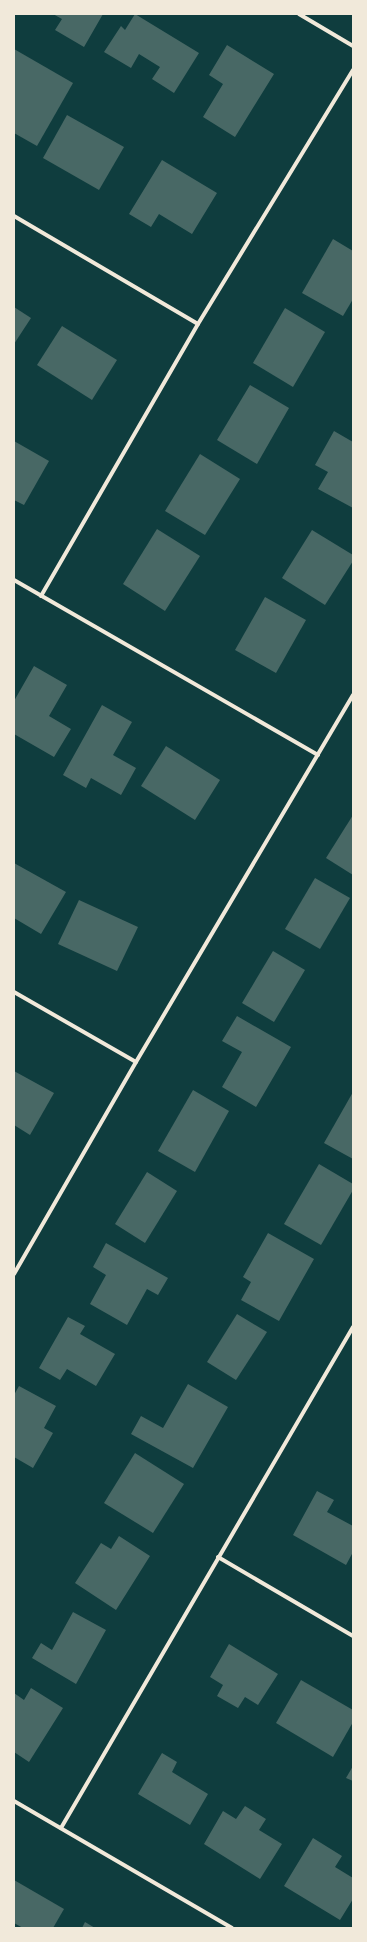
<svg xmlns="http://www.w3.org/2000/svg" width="367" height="1942" font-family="Raleway,sans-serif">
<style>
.building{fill:#486865}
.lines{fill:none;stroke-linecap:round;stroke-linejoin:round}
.minor{stroke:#f1e9da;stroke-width:4}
</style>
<rect width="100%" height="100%" fill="#0f3d3e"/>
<g class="building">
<polygon points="53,14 103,14 84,47 55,30 62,19"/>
<polygon points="135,14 199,53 174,93 152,79 160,67 139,54 131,68 104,52 121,26 125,30"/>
<polygon points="227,45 274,74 235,137 203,117 223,84 209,75"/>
<polygon points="14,49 73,83 37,146 14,133"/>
<polygon points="67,115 124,147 99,190 43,158"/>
<polygon points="162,160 217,193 192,234 159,214 151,227 129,214"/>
<polygon points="333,239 353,251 353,299 343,316 302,293"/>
<polygon points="14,307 31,318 14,344"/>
<polygon points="285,308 325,332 293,387 253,363"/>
<polygon points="62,326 117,360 92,400 37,365"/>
<polygon points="250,385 289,408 257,464 217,440"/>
<polygon points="334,431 353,442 353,508 318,489 328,472 315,465"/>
<polygon points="14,441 49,461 24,505 14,500"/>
<polygon points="200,454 240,479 205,535 165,511"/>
<polygon points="157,529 200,556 165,611 123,584"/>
<polygon points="312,530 353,555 353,561 325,605 282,578"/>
<polygon points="265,597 306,620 276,673 235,650"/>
<polygon points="34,666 67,685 49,716 71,729 54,757 14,734 14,701"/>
<polygon points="102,705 132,722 113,755 136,768 121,795 91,778 86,788 63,775"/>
<polygon points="166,746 220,780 195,820 141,786"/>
<polygon points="353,815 353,875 326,858"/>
<polygon points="14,863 66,892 41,934 14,918"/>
<polygon points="315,878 350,898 320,949 285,929"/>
<polygon points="79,900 138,927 117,971 58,944"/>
<polygon points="273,951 305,970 274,1022 242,1003"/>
<polygon points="237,1016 291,1047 256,1107 222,1087 242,1052 222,1041"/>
<polygon points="14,1071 54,1093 30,1135 14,1125"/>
<polygon points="193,1090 229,1111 195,1172 158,1151"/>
<polygon points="353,1092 353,1159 324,1143"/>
<polygon points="319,1164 353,1184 353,1190 321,1245 284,1224"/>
<polygon points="147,1172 177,1191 145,1243 115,1224"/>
<polygon points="268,1233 314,1259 279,1321 241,1300 251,1282 243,1277"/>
<polygon points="106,1243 168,1278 158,1295 147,1289 127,1325 90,1304 106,1275 93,1267"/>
<polygon points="237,1314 267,1332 236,1380 207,1362"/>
<polygon points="68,1317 85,1326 80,1334 115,1354 96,1386 67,1369 60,1380 39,1368"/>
<polygon points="188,1384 228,1407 193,1468 131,1434 141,1416 163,1428"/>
<polygon points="19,1386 56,1406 44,1428 53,1433 33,1468 14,1457 14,1395"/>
<polygon points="135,1453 184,1484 153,1533 104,1503"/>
<polygon points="317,1491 334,1500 327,1512 353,1526 353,1552 346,1565 293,1535"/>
<polygon points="119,1536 150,1556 116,1610 75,1583 101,1543 111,1549"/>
<polygon points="73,1612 106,1630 76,1684 32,1658 41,1643 52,1650"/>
<polygon points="229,1644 278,1674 258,1705 245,1697 238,1708 217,1696 223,1685 210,1677"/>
<polygon points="301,1680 353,1710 353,1722 333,1757 276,1723"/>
<polygon points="31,1688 63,1708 29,1762 14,1752 14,1693 24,1700"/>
<polygon points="162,1753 177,1762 172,1772 208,1794 190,1825 138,1794"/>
<polygon points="353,1766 353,1781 346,1778"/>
<polygon points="245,1806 266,1819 259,1830 282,1844 260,1879 204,1844 223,1811 236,1819"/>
<polygon points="313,1838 342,1856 335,1867 353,1878 353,1899 340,1920 284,1886"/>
<polygon points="14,1880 64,1909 53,1928 23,1928 14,1923"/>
<polygon points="85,1922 95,1928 82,1928"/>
</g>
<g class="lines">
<g class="minor">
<polyline points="299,14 353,46"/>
<polyline points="14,216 198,324"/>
<polyline points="14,580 318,755"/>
<polyline points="41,596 198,324 353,70"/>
<polyline points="14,992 136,1062"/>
<polyline points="14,1274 136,1062 353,695"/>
<polyline points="218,1557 353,1636"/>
<polyline points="14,1801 232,1928"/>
<polyline points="61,1828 353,1327"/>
</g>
</g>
<rect width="367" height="1942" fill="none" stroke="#f1e9da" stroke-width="30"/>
</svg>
